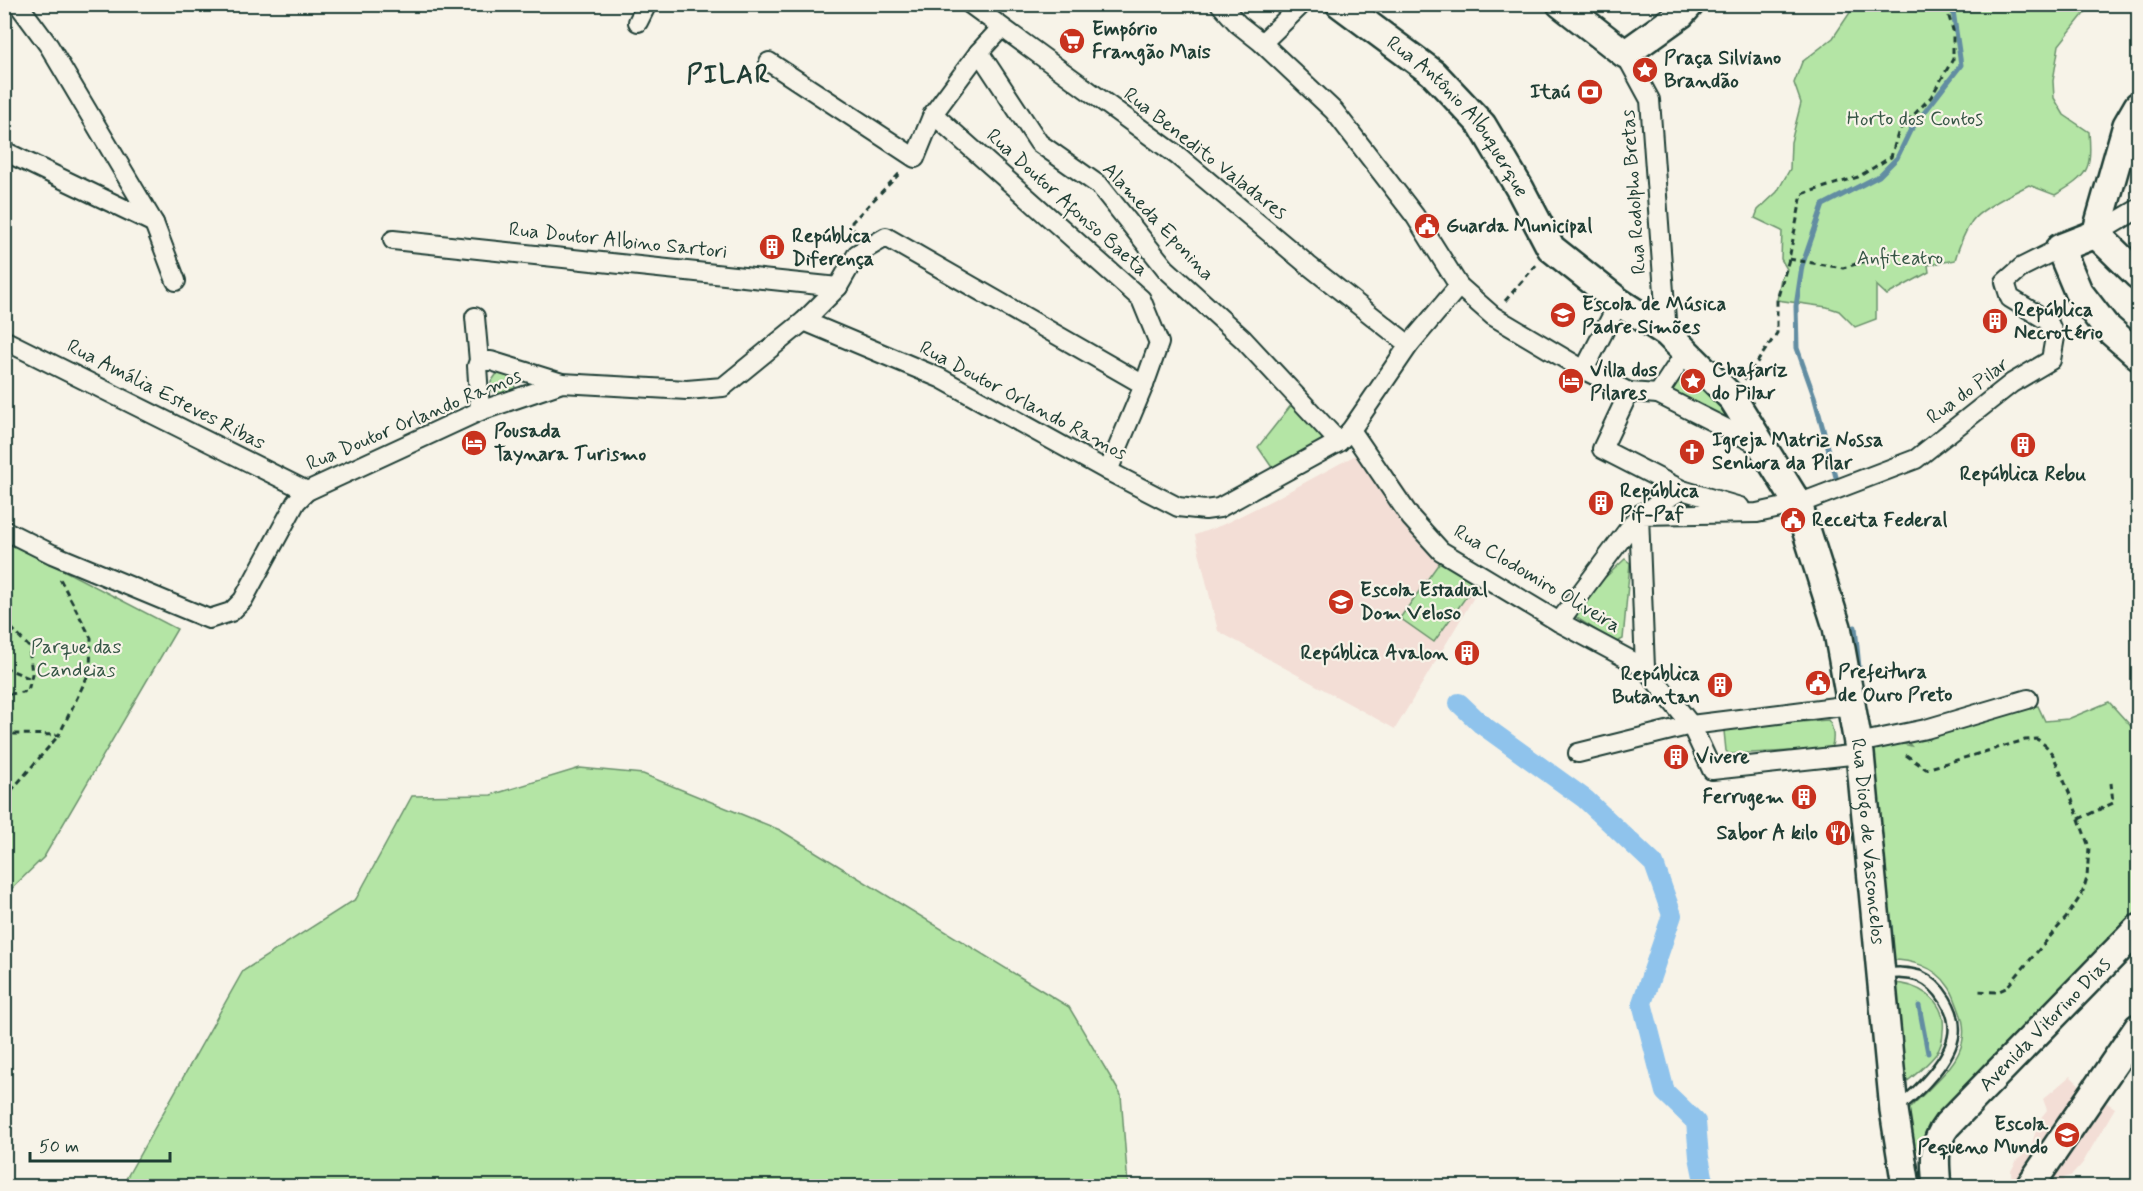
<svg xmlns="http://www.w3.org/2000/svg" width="2143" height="1191" font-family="Mynerve,sans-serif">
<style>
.built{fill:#f3ded6}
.green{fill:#b4e5a5;stroke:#6a916c;stroke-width:1.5}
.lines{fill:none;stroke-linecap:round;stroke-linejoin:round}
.stream{stroke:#628da2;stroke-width:5}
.canal{stroke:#8fc3ec;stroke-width:20}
.lane-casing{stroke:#1f3d34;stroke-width:14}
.street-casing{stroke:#1f3d34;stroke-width:22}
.secondary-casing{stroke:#1f3d34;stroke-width:32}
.path{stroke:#1f3d34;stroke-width:3;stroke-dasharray:6 4.5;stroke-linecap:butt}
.lane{stroke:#f7f3e8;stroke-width:9}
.street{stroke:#f7f3e8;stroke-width:18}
.secondary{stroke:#f7f3e8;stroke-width:27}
.labels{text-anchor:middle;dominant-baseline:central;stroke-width:4.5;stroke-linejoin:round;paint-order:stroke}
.poi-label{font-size:20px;font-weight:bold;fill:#1f3d34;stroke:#f7f3e8;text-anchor:start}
.street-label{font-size:20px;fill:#1f3d34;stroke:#f7f3e8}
.park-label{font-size:20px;fill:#355645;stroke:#f7f3e8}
.district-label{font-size:26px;font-weight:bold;letter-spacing:1.5px;fill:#1f3d34;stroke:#f7f3e8}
</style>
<rect width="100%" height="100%" fill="#f7f3e8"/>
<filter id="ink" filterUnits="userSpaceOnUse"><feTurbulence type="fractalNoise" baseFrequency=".0167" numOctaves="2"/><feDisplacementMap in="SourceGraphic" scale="12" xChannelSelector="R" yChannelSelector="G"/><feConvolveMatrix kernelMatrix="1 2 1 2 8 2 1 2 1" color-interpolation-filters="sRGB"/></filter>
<g filter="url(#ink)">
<g class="built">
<polygon points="1361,452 1372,453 1388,464 1442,542 1489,572 1395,729 1218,631 1195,535 1222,525 1280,496"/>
<polygon points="2070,1076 2082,1087 2115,1108 2082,1164 2072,1175 2064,1178 2063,1184 2051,1183 2051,1186 2012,1186 2011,1171 2017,1160 2030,1150 2039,1120 2047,1110 2043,1099"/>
</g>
<g class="green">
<path d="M1855 5H2091L2059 45 2053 81 2054 98 2064 115 2089 132C2092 170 2088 176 2055 195L2029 185C2015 192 1981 208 1972 221 1964 233 1959 246 1955 260L1928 265 1929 272 1887 295 1876 285V319L1855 327 1839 311 1827 307 1777 300 1781 278 1787 269 1781 259 1782 231 1755 218 1758 210 1777 192 1790 169 1791 142 1801 103 1794 83 1802 62 1833 38Z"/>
<polygon points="1697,356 1729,409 1723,417 1668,390"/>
<polygon points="498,372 514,377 515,390 497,396 491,390 491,382"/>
<polygon points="1296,399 1333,441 1273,469 1258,447"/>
<polygon points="5,540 177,629 44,857 5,895"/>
<polygon points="1449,549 1483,573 1434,642 1400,618"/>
<polygon points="1625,559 1630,563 1623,639 1615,643 1568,612"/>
<path d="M2109 702 2138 734V909L2121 933 1932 1127 1917 1151 1914 1173C1911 1159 1903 1131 1905 1118 1908 1108 1917 1101 1925 1093 1951 1067 1975 1046 1958 1007 1955 1000 1953 992 1948 986 1935 966 1910 959 1887 960L1861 733 1911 746 1906 740 2027 707 2038 706 2045 721 2068 719Z"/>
<path d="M1828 720C1834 727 1835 742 1830 749L1729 754 1726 751 1724 731 1728 727Z"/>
<polygon points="580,768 643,774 780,830 1069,1007 1121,1095 1128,1186 122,1186 243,971 356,899 412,796 491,795"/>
<path d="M1888 983C1916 982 1947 999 1943 1031 1943 1039 1941 1047 1936 1054 1926 1067 1911 1078 1898 1089Z"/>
</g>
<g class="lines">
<g class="stream">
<polyline points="1836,477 1814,396 1797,348 1796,306 1802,266 1823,205 1879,176 1897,158 1910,131 1961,65 1952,4"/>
<polyline points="1855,627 1861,688"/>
<polyline points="1889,916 1891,934"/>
<polyline points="1919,1006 1928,1053"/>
</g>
<polyline class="canal" points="1459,703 1481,724 1585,799 1654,864 1672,915 1642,1003 1665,1092 1696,1122 1699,1157 1705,1186"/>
<g class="lane-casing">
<path id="lane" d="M1882 974C1895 973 1907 972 1919 976 1940 985 1956 1011 1954 1033 1951 1060 1919 1091 1899 1107"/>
</g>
<g class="street-casing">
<g id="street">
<polyline points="18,4 49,46 154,223 176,281"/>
<polyline points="970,4 1178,156 1308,265 1409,345"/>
<polyline points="1220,4 1238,24 1262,43 1334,111 1415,216 1459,286 1493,316 1584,370 1629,392"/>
<polyline points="638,22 647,4"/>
<polyline points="1262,43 1302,4"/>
<polyline points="979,52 1039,143 1100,186 1166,269 1243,339 1339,442"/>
<polyline points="1625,54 1650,100 1667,333 1683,356 1658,394 1629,392 1602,449 1682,490 1740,507"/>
<polyline points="769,62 915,158 933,114 979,52 1001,28"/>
<polyline points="933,114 1141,299 1159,343 1144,385 1108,471"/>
<polyline points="4,151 154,223"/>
<polyline points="2096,234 2138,209"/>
<polyline points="393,240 838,287"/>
<polyline points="475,317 479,361"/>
<polyline points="804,321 940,378 1108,471 1178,507 1205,510 1219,508 1339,442 1351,430 1409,345 1459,286"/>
<polyline points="4,340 307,491"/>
<polyline points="1584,370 1619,302"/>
<polyline points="1658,394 1761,446"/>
<polyline points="480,411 477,366 479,361 491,361 562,383"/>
<polyline points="1351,430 1411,518 1441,551 1559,622 1645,668 1691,725 1578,753"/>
<polyline points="4,530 52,554 209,619 231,612 243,600 296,502 307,491 480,411 562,383 687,390 723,387 804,321 838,287 857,254 886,237 1144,385"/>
<polyline points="1559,622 1639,515 1682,490"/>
<polyline points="1645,668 1639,515 1757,513 1798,504 1916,459 2012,383 2051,360 2055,337 2048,321 2010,298 2005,282 2022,267 2060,248"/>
<polyline points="1851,705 1691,725 1712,770 1860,754"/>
<polyline points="1858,743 1926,729 2028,699"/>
</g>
</g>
<g class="secondary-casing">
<g id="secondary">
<path id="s1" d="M1340 4 1433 73 1482 125 1520 189 1551 248 1619 302 1667 333 1733 399 1798 504 1837 627 1860 754 1894 1110 1906 1186"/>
<polyline points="1561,4 1625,54 1681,14 1690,4"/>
<polyline points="2096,234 2060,248 2078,291 2105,326 2138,355"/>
<polyline points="2096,234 2127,125 2138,106"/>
<polyline points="2096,234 2138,275"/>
<path id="s2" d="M1937 1186C1935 1164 1932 1144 1947 1125L2138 929"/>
<polyline points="2030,1186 2138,1028"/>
</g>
</g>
<g class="path">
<polyline points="854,234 852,222 902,171"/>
<polyline points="1789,259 1843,268 1869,260"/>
<polyline points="1505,301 1536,265"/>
<polyline points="1745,380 1777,333 1777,300 1789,259 1802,194 1858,177 1891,157 1899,130 1931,97 1953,59 1953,30 1945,4"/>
<polyline points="4,620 29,647 32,674 28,691 4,695"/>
<polyline points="4,667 31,679"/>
<polyline points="4,729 14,734 59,735 90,671 91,638 59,577"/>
<polyline points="1906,755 1926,769 2025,740 2037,739 2046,746 2053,755 2071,797 2089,847 2087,878 2082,894 2066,918 2006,988 1997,992 1977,991"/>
<polyline points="4,799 59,735"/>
<polyline points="2079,819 2113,803 2111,783"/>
</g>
<use href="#lane" class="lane"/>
<use href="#street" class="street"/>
<use href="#secondary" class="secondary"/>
</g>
</g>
<defs>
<g id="supermarket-disc" transform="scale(1.35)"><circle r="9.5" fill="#c8321e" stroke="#f7f3e8"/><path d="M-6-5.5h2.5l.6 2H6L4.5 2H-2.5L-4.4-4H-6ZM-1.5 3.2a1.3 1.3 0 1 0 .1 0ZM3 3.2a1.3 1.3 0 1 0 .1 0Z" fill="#fff"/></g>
<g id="sight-disc" transform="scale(1.35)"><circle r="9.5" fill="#c8321e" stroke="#f7f3e8"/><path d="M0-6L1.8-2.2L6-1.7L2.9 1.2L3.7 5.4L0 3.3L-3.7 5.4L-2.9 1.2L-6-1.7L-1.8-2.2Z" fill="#fff"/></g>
<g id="bank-disc" transform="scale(1.35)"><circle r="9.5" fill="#c8321e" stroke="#f7f3e8"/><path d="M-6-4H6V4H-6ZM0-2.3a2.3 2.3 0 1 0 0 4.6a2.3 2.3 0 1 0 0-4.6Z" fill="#fff"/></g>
<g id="civic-disc" transform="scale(1.35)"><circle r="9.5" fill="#c8321e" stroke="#f7f3e8"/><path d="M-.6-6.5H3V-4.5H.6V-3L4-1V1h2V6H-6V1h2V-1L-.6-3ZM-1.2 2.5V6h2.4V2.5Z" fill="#fff"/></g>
<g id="building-disc" transform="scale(1.35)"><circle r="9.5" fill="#c8321e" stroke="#f7f3e8"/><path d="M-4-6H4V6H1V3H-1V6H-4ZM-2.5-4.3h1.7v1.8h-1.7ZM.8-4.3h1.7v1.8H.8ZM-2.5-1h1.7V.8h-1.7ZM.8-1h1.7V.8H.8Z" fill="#fff"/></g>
<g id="school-disc" transform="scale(1.35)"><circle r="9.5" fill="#c8321e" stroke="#f7f3e8"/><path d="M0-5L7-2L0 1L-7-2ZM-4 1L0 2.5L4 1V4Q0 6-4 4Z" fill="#fff"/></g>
<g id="hotel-disc" transform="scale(1.35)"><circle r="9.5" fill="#c8321e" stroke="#f7f3e8"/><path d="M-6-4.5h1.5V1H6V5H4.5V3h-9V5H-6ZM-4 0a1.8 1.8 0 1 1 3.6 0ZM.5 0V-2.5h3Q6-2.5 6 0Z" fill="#fff"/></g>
<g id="church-disc" transform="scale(1.35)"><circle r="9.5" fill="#c8321e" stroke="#f7f3e8"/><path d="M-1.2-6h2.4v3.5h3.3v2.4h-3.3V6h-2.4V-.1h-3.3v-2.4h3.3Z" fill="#fff"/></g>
<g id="restaurant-disc" transform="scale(1.35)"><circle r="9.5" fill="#c8321e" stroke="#f7f3e8"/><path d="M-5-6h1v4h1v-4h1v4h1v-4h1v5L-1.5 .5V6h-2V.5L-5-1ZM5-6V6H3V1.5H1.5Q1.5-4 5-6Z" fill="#fff"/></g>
</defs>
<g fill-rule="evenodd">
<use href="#supermarket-disc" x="1072" y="41"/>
<use href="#sight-disc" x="1645" y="70"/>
<use href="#bank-disc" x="1590" y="92"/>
<use href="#civic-disc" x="1427" y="226"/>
<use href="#building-disc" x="772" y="247"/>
<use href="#school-disc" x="1563" y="315"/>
<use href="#building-disc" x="1995" y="321"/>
<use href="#hotel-disc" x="1571" y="381"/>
<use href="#sight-disc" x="1693" y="381"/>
<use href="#hotel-disc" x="474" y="443"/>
<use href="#building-disc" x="2023" y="445"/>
<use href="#church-disc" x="1692" y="452"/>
<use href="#building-disc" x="1601" y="503"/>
<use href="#civic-disc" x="1793" y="520"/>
<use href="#school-disc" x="1341" y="602"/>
<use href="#building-disc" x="1467" y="653"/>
<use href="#civic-disc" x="1818" y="683"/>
<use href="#building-disc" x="1720" y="685"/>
<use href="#building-disc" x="1676" y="757"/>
<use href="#building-disc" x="1804" y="797"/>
<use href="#restaurant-disc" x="1838" y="833"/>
<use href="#school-disc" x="2067" y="1135"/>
</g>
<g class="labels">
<g class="poi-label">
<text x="1092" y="29">Empório<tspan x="1092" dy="23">Frangão Mais</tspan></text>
<text x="1664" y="58">Praça Silviano<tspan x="1664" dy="23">Brandão</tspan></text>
<text x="1570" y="92" text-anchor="end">Itaú</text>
<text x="1446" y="226">Guarda Municipal</text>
<text x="792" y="236">República<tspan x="792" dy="23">Diferença</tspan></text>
<text x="1582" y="304">Escola de Música<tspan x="1582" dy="23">Padre Simões</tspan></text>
<text x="2014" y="310">República<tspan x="2014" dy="23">Necrotério</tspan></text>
<text x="1590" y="370">Villa dos<tspan x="1590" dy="23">Pilares</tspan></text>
<text x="1712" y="370">Chafariz<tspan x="1712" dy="23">do Pilar</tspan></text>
<text x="494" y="431">Pousada<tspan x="494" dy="23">Taynara Turismo</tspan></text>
<text x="1712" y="440">Igreja Matriz Nossa<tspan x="1712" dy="23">Senhora da Pilar</tspan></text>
<text x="2023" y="474" text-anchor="middle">República Rebu</text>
<text x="1620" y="491">República<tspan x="1620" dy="23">Pif-Paf</tspan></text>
<text x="1812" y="520">Receita Federal</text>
<text x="1360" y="590">Escola Estadual<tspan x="1360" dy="23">Dom Veloso</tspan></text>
<text x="1448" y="653" text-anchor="end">República Avalon</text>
<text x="1838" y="672">Prefeitura<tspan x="1838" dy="23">de Ouro Preto</tspan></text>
<text x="1700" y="674" text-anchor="end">República<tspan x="1700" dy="23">Butantan</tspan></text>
<text x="1696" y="757">Vivere</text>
<text x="1784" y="797" text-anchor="end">Ferrugem</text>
<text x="1818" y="833" text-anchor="end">Sabor A kilo</text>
<text x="2048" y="1124" text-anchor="end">Escola<tspan x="2048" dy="23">Pequeno Mundo</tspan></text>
</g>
<g class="street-label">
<text stroke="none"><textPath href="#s1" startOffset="165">Rua Antônio Albuquerque</textPath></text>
<text transform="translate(1205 154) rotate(38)">Rua Benedito Valadares</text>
<text transform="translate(1634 192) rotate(-94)">Rua Rodolpho Bretas</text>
<text transform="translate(1067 203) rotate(42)">Rua Doutor Afonso Baeta</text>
<text transform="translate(1158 222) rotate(47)">Alameda Eponina</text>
<text transform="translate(618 241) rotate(6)">Rua Doutor Albino Sartori</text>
<text transform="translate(1968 391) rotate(-37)">Rua do Pilar</text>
<text transform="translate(166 395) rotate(27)">Rua Amália Esteves Ribas</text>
<text transform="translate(1023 401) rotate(28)">Rua Doutor Orlando Ramos</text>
<text transform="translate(414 420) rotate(-23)">Rua Doutor Orlando Ramos</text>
<text transform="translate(1537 579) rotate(31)">Rua Clodomiro Oliveira</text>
<text stroke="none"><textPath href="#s1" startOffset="1035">Rua Diogo de Vasconcelos</textPath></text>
<text stroke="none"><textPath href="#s2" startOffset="204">Avenida Vitorino Dias</textPath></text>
</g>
<g class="park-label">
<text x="1915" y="119">Horto dos Contos</text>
<text x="1900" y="258">Anfiteatro</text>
<text x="76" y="647">Parque das<tspan x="76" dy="23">Candeias</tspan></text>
</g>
<g class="district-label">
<text x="729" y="76">PILAR</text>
</g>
</g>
<rect width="2143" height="1191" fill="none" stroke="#f7f3e8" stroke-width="24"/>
<rect x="12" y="12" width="2119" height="1167" fill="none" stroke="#1f3d34" stroke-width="2" filter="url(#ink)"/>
<path d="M30 1152v9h140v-9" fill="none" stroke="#1f3d34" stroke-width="3"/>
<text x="39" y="1152" font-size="18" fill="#1f3d34" stroke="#f7f3e8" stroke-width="4.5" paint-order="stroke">50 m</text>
</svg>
